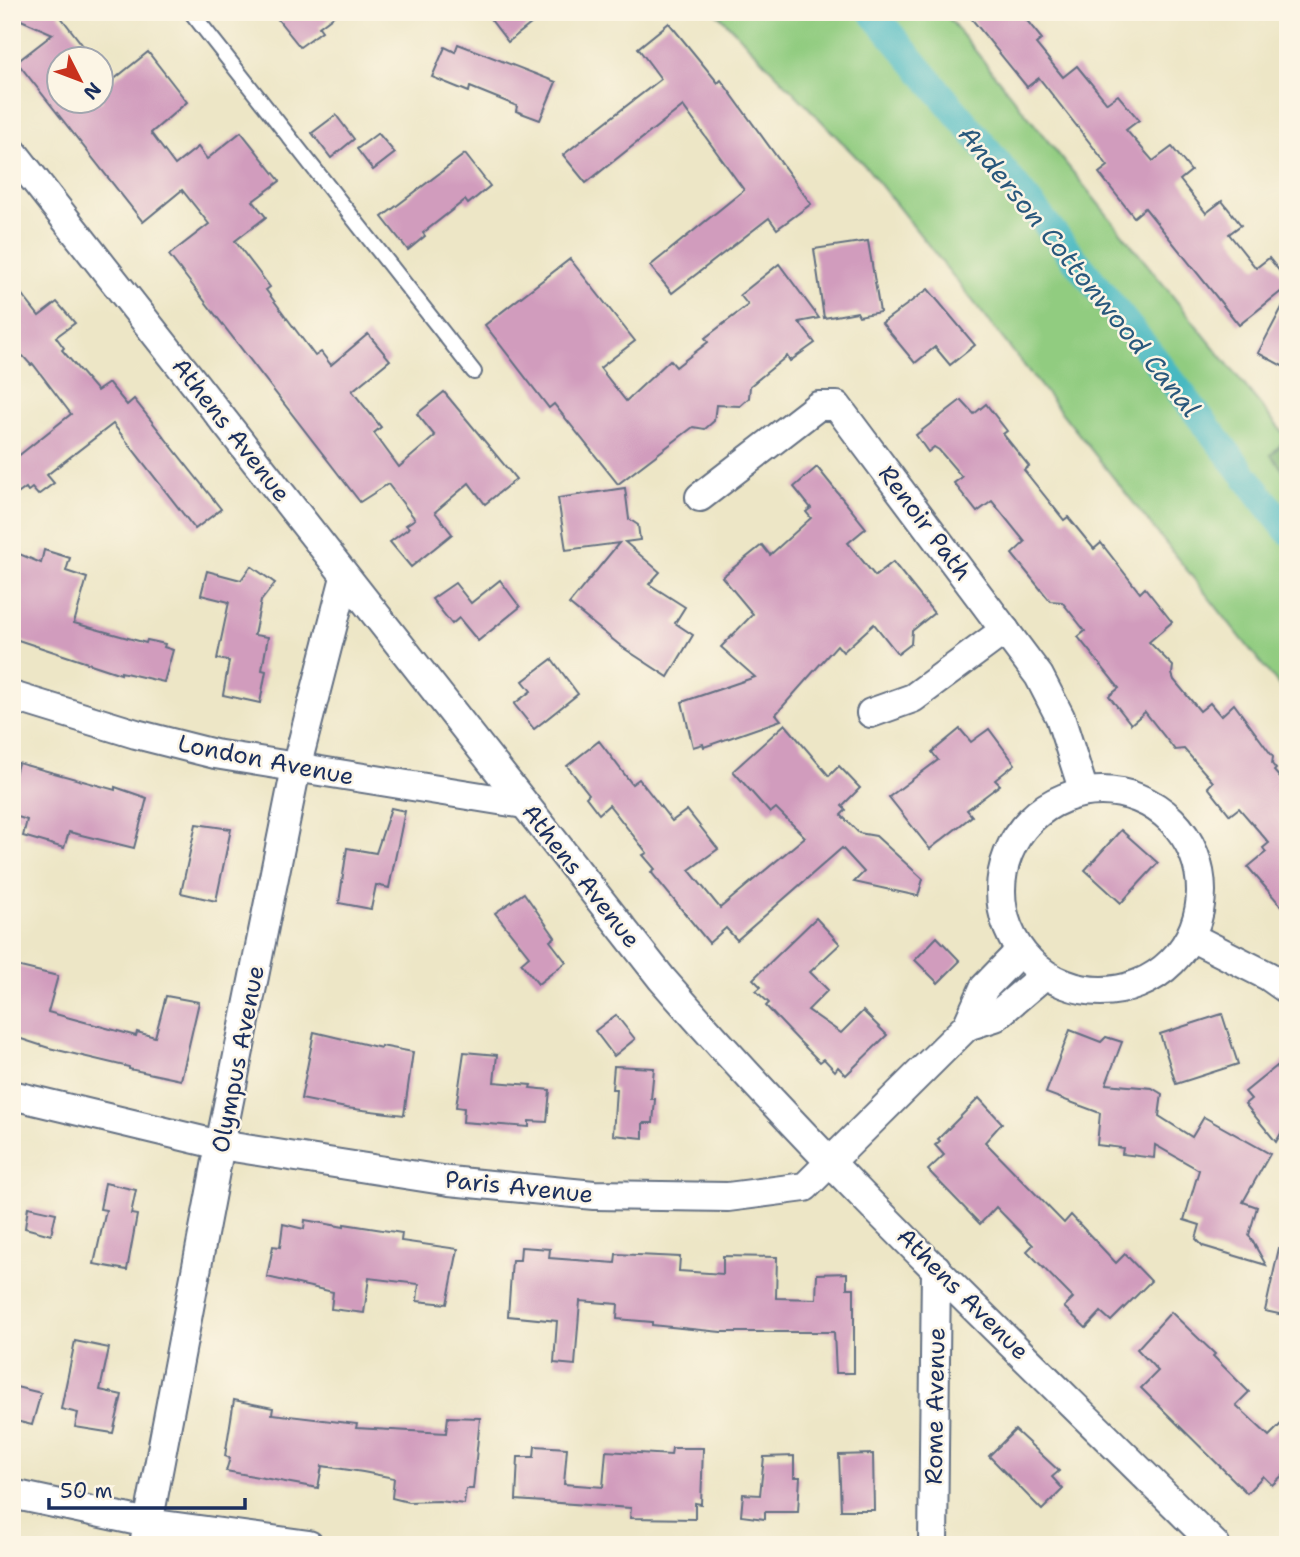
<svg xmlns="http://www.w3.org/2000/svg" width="1300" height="1557" font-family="'Shantell Sans',sans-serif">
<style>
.green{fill:#91cc80;stroke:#567e6f;stroke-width:2}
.forest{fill:#74b06e;stroke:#487066;stroke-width:2}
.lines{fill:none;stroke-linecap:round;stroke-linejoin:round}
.canal{stroke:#4ab9c1;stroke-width:28}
.building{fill:#d19cbd}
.service-casing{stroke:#646f82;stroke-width:18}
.minor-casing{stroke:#646f82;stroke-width:32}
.service{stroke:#fff;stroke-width:14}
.minor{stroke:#fff;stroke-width:28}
.labels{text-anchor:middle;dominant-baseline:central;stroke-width:5;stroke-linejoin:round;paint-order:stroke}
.street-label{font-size:24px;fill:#1b2f5e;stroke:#fcf5e5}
.water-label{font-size:26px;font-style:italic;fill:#29587c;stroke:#fcf5e5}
</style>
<rect width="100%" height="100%" fill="#fcf5e5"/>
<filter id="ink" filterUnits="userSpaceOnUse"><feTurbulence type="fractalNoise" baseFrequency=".0143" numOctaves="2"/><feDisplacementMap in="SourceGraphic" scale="14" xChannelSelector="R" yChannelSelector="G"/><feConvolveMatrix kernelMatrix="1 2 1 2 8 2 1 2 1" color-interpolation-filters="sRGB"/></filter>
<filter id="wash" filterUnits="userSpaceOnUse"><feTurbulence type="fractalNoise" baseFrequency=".00686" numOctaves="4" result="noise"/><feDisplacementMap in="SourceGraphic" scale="28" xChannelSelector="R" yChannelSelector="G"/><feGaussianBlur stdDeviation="1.57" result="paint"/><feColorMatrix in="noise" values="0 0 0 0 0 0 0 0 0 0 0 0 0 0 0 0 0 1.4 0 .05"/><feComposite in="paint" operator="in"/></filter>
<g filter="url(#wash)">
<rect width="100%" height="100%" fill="#ede6c6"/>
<polygon class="green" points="716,12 944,12 1287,438 1271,455 1288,476 1288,697 867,168"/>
<polygon class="forest" points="1288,438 1288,476 1271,455"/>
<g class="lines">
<polyline class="canal" points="872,12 974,134 1154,358 1288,531"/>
</g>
<g id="blocks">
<g class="building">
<polygon points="12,12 57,12 94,60 60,60 60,102 102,102 102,89 148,52 187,102 151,133 175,165 198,147 207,159 241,132 280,181 253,201 266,217 235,241 270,287 266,290 315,356 321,352 331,365 368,334 390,360 352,391 381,427 374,433 399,467 435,436 417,414 444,392 516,479 485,504 469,483 435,512 452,534 411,567 390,542 409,528 406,525 415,519 388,484 360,502 169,255 209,224 182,190 143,222 17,62 53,34 12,16"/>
<polygon points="272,12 339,12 319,27 322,31 300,47"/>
<polygon points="485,12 546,12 508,42"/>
<polygon points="966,12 1020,12 1042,39 1036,44 1063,77 1077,66 1107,103 1118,95 1139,120 1126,130 1153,161 1172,147 1191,171 1180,180 1206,213 1222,201 1241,225 1229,234 1256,268 1269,258 1288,282 1288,286 1239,325 1145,208 1134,217 1099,173 1108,166 1039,78 1027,87"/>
<polygon points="669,23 718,83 721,80 811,204 777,229 769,218 672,293 650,266 744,190 683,106 586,183 563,155 661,79 638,48"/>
<polygon points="458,44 556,82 540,120 516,111 517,106 470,87 469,92 432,77 445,47 455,52"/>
<polygon points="336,115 354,139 331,158 312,133"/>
<polygon points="378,133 395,153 373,170 357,149"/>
<polygon points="465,154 490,186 468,204 465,200 423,233 425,236 408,250 382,217"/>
<polygon points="868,241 880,312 859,316 857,312 824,318 814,249"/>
<polygon points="570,259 635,341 600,368 626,401 670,360 676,367 708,342 705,338 748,305 740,295 779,264 819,318 799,322 815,343 790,361 787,356 750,386 749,398 740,406 716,405 714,421 705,429 693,427 618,484 554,404 549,408 485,325"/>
<polygon points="12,282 39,316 57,302 75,323 56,337 64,348 62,350 97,391 109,383 127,405 134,399 221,509 195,529 113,424 47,475 54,483 38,495 32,488 28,491 26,488 12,498 12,461 71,414 33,364 31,365 23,356 12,364"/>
<polygon points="928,289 975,345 950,365 935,347 915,363 882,323"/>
<polygon points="1288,296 1288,369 1258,353"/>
<polygon points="961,400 974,414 986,404 1007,431 1003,434 1029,466 1024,470 1064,520 1068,517 1094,549 1101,543 1140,593 1145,588 1172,622 1149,642 1173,666 1172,674 1174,680 1200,711 1210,703 1221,716 1234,704 1273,757 1272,764 1276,769 1274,771 1288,787 1288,914 1248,867 1266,852 1263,848 1269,843 1239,808 1230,815 1208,787 1213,782 1184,749 1175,750 1145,712 1131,724 1109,696 1119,688 1078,637 1085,631 1062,602 1050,601 1012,554 1025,542 992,501 977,512 954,483 962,477 939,450 934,447 928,452 916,435"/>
<polygon points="817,467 866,528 848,543 875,576 893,562 934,613 912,631 911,644 898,654 874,624 843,652 837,645 776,714 781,720 704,747 703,744 693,747 682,702 755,677 721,647 753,614 722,577 762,545 770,555 811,518 806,512 811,508 794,487"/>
<polygon points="625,488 629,519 638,525 640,540 625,542 660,572 649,584 685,607 675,623 693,635 668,677 622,647 569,604 619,543 566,550 558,498"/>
<polygon points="44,550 70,558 66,571 87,578 74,623 146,643 147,640 165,644 164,647 173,650 164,682 121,672 121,674 12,638 12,565 17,553 41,563"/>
<polygon points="251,566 275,583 261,601 254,635 268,637 262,670 266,671 260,703 223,695 229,661 217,659 229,602 201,595 207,571 241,580"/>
<polygon points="500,580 520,607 478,641 459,618 452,624 432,599 455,583 471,603"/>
<polygon points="552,659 578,694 534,729 514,704 531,691 523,681"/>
<polygon points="785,724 829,776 839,766 860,788 842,806 846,810 841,815 859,833 876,836 923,879 918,896 854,882 864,872 842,848 737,940 726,928 709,943 651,872 655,869 643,855 647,853 609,805 599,814 586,797 589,794 567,766 599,741 632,784 639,779 672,821 687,810 718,849 689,870 720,908 805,837 776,808 770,813 733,771"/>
<polygon points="960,729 971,742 989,729 1015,764 995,780 1000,785 967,810 972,816 930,849 889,797 938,760 932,752"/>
<polygon points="18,763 115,790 115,787 147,798 134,848 69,832 64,848 23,836 27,820 12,815 12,786"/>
<polygon points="391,808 405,811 389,888 376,885 371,909 339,903 347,848 376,853"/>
<polygon points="196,824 231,829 216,901 181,893"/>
<polygon points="1121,830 1158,863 1121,903 1085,870"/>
<polygon points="524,893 555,937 550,941 566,962 538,984 521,963 529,956 495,913"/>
<polygon points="816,918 840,944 810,972 828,990 808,1010 841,1033 863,1011 887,1035 846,1075 838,1067 835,1071 824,1059 820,1062 798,1040 766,1006 769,1003 756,991 761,987 753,979"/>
<polygon points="937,937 960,961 938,983 915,960"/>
<polygon points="12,965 58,976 48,1012 136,1036 137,1032 155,1037 166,996 199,1002 181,1080 129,1069 129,1067 49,1048 12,1036"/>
<polygon points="1222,1014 1238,1064 1176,1084 1160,1034"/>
<polygon points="616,1015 635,1039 614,1056 595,1031"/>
<polygon points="1070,1030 1101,1042 1106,1037 1122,1042 1106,1084 1152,1088 1162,1094 1159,1116 1192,1137 1204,1117 1270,1154 1243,1202 1257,1207 1249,1235 1266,1265 1203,1246 1196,1239 1200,1225 1184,1220 1199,1170 1155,1145 1154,1158 1122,1154 1123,1148 1097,1145 1100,1113 1046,1093"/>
<polygon points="314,1032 381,1048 381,1046 413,1052 404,1115 346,1108 301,1099"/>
<polygon points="464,1052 497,1055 494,1082 531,1085 530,1088 550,1090 547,1122 529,1121 529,1127 463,1122 464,1108 456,1107"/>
<polygon points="1288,1057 1288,1121 1276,1142 1245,1104 1251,1099 1245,1092"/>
<polygon points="614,1066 654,1068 651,1099 655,1099 653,1123 643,1123 643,1138 613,1135 616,1089 612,1089"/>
<polygon points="979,1098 1002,1123 985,1142 1064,1223 1071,1215 1116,1263 1125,1254 1151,1281 1111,1321 1101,1312 1086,1328 1064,1307 1073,1298 1027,1251 1033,1245 996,1207 980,1224 928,1170 944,1155 935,1145 940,1141 938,1139"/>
<polygon points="105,1183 136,1190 131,1214 137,1215 127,1270 94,1264 106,1210 100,1209"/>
<polygon points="28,1207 56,1213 51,1235 25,1228"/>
<polygon points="305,1220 344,1227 344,1224 402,1233 401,1241 458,1249 447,1304 417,1301 419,1284 369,1278 364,1313 331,1309 333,1292 267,1277 273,1246 280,1247 283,1224 304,1229"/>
<polygon points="521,1247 550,1249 549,1258 615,1263 616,1254 680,1257 679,1271 723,1274 723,1256 777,1257 776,1298 816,1299 817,1274 847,1273 847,1288 854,1288 854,1373 836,1373 834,1332 721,1332 652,1325 652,1322 617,1319 618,1304 580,1301 575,1365 554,1363 557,1321 508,1316 512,1260 520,1260"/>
<polygon points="1279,1248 1288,1249 1288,1316 1265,1311"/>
<polygon points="1171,1312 1215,1354 1213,1356 1249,1392 1236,1405 1269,1436 1288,1417 1288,1470 1272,1485 1263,1476 1247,1493 1141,1388 1158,1371 1137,1349"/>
<polygon points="75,1341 109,1348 100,1390 122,1395 113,1433 75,1427 78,1413 61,1409"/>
<polygon points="12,1386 41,1393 32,1425 12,1420"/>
<polygon points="234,1400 273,1408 272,1414 357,1424 356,1428 446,1433 448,1417 480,1418 473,1489 466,1489 464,1504 439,1501 408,1502 392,1498 394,1478 363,1472 322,1466 318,1488 226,1471 230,1458 225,1456"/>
<polygon points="1015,1430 1059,1471 1052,1477 1063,1489 1042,1510 989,1456"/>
<polygon points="535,1446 567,1448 564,1484 603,1487 606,1451 671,1455 672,1448 703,1448 701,1504 695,1503 695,1519 630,1518 631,1508 516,1500 518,1457 534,1457"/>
<polygon points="873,1454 874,1510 841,1510 839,1455"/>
<polygon points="794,1456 794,1477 800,1477 798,1512 765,1512 765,1519 741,1516 743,1494 760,1495 764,1457"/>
</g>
</g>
</g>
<g filter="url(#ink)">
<use href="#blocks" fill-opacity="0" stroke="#646f82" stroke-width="2"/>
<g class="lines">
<g class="service-casing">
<polyline id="service" points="191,12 474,372"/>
</g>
<g class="minor-casing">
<g id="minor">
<path d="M12 151 662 979C834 1178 1028 1358 1215 1545"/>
<polyline points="700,497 818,406 837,406 1039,676 1060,717 1084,792"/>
<polyline points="12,696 136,734 215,754 524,804"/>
<polyline points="871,713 913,698 1005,630"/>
<circle cx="1101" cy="891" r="100"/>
<polyline points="1191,937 1268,976 1288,990"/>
<polyline points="967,1026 995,1017 1044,975"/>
<polyline points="12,1095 220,1145 449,1181 594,1195 728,1197 805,1187 967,1026 984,988 1020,951"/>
<polyline points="12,1494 148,1523 309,1545"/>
<polyline points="144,1545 220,1145 296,768 345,577"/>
<polyline points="933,1545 936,1268"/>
</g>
</g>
<use href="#service" class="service"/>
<use href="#minor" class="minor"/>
</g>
</g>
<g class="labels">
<g class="street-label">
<text transform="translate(231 430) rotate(52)">Athens Avenue</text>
<text transform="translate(925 523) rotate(53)">Renoir Path</text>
<text transform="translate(266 760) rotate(11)">London Avenue</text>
<text transform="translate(581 876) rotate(52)">Athens Avenue</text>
<text transform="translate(238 1059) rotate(-79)">Olympus Avenue</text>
<text transform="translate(519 1187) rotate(6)">Paris Avenue</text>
<text transform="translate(963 1294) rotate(45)">Athens Avenue</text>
<text transform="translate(935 1406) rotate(-89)">Rome Avenue</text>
</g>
<g class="water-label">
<text transform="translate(1080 271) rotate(51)">Anderson Cottonwood Canal</text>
</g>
</g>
<rect width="1300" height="1557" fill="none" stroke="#fcf5e5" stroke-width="42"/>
<g transform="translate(80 80) rotate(132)"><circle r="33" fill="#fcf5e5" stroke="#a2a6af" stroke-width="2"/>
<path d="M0-5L12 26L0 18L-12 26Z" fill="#c8321e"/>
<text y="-10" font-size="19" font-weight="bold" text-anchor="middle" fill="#1b2f5e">N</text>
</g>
<path d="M49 1498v10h196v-10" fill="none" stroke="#1b2f5e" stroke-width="3.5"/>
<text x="60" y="1498" font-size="21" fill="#1b2f5e" stroke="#fcf5e5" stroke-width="5" paint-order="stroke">50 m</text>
</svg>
